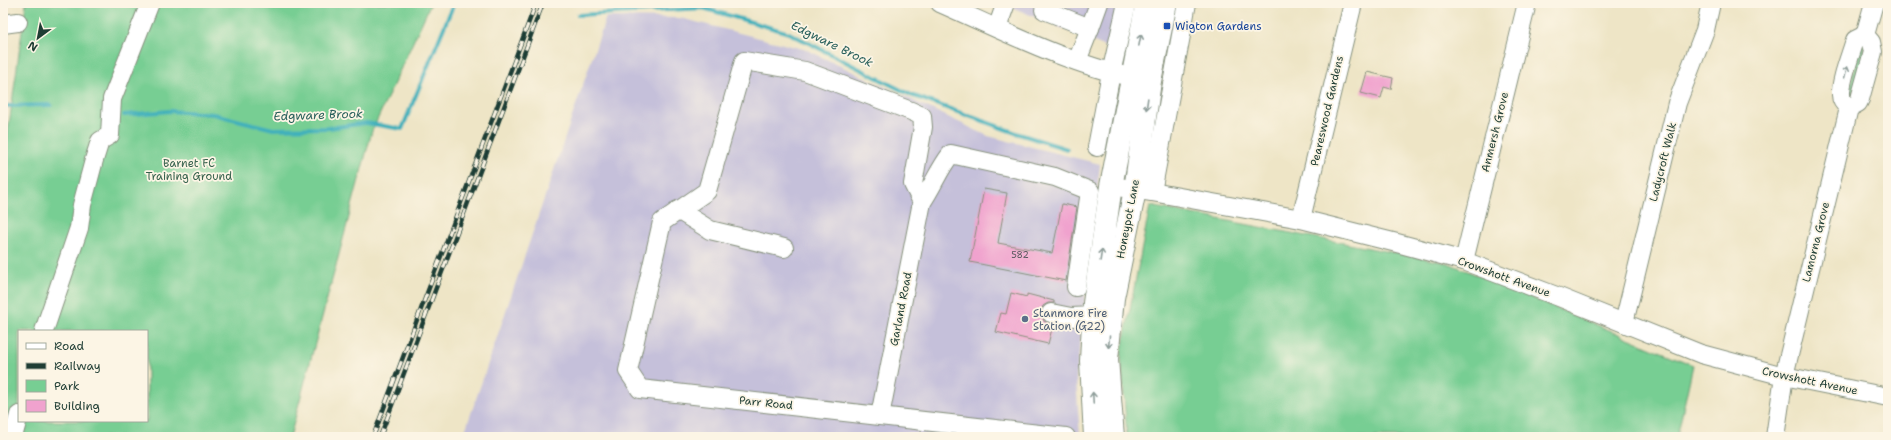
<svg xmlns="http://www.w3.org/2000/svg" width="1891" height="440" font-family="'Shantell Sans',sans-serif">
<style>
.industrial{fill:#c5c0da}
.green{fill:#77ce93;stroke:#4b8664;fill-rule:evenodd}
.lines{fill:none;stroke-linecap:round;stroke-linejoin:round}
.stream{stroke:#41b0bb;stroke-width:4}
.building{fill:#f0a2ce}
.minor-casing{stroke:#86917d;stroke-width:20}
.major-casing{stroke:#86917d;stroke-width:24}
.minor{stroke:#fff;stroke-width:18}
.major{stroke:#fff;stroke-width:22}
.rail-casing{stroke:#1f3d34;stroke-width:4.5}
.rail{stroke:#fcf5e5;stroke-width:3;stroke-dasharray:9;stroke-linecap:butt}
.oneway{stroke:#8f9e9a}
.transit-dot{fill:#1a4fb4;stroke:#fcf5e5;stroke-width:1.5}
.service-dot{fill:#5c6f8a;stroke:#fcf5e5;stroke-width:1.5}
.labels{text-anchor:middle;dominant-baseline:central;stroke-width:3.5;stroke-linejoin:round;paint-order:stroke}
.number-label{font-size:9px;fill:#53565a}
.transit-label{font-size:11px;fill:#164399;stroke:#fcf5e5;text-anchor:start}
.street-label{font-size:11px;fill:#1f3d34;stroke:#fcf5e5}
.park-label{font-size:11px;fill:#35614c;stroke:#fcf5e5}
.service-label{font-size:11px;fill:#4e5e75;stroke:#fcf5e5;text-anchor:start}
.water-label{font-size:12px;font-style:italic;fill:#29605c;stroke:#fcf5e5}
</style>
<rect width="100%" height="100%" fill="#fcf5e5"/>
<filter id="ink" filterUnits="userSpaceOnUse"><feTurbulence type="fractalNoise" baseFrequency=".025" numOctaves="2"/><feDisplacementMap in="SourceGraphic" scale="8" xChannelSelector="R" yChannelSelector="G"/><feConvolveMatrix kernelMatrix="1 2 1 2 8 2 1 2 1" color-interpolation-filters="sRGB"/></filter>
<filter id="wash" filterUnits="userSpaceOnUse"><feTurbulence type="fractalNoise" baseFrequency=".012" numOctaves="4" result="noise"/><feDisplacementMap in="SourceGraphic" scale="16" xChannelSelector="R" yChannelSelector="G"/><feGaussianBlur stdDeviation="0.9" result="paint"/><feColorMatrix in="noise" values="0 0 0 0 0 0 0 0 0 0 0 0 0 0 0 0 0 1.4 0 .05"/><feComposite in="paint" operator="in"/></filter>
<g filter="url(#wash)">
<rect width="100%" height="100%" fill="#eee5c6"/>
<g class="industrial">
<polygon points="1002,3 1120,3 1113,50"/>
<polygon points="606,17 680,18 807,50 988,136 1100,164 1076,379 1080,437 463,437"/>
</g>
<g class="green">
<path d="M26 3H431L372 131 290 437H3V167ZM19 331H147V421H19Z"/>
<polygon points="1860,44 1864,45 1865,53 1852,97 1847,99"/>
<polygon points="1150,206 1448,263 1693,365 1677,437 1127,437 1121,355"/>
</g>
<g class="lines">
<g class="stream">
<polyline points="578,15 703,8 789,33 911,95 1016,133 1067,149"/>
<polyline points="3,106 51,105"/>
<polyline points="124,115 170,111 213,114 273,129 329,128 366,123 402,129 454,3"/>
</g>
</g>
<g id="blocks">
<g class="building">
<polygon points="1367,72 1393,78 1391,89 1384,87 1381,98 1361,93"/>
<polygon points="984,189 1007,193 998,243 1052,253 1062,204 1077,207 1066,281 970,262"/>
<polygon points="1011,293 1027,297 1027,294 1054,301 1054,303 1048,303 1043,306 1041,311 1044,321 1053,325 1048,344 996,332 1001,313 1006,314"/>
</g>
</g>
</g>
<g filter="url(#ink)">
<use href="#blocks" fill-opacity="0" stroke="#86917d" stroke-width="1"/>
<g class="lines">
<g class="minor-casing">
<g id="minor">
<path d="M940 3C1004 31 1076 68 1145 80"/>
<polyline points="1044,10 1090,28 1077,61"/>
<polyline points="3,24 18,22"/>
<polyline points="997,28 1006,3"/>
<polyline points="1090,28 1099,3"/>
<polyline points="1865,35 1874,3"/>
<path d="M1849 108C1845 105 1841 101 1841 95 1840 81 1851 54 1855 40L1865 35"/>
<polyline points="1849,108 1858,103 1860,99 1873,52 1871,42 1865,35"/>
<polyline points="1097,147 1111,73 1127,3"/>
<polyline points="1111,186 1152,192 1301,219 1397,243 1464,261 1559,297 1701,354 1784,376 1888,397"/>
<polyline points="1152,192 1187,3"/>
<polyline points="922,202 913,184 923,127 922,116 911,111 805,71 744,61 707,191 662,222 628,371 640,389 1066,437"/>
<polyline points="678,210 710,230 784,248"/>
<polyline points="1301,219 1353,3"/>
<polyline points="1464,261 1527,3"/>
<polyline points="1051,313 1071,317 1093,316"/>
<polyline points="1624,323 1677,103 1705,30 1711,3"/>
<polyline points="44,331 79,228 82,205 94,160 100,141 110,135 112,99 150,3"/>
<path d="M880 416 922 202C933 186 939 169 951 154L1055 177 1090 191 1076 287"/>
<polyline points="13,437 19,415"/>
<polyline points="1775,437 1784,376 1849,108"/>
</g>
</g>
<g class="major-casing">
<g id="major">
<polyline points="1095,437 1091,361 1094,303 1111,186 1147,3"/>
<polyline points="1113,437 1107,359 1113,298 1135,190 1150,81 1166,3"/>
</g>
</g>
<use href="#minor" class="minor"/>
<use href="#major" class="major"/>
<g class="rail-casing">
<g id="rail">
<polyline points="373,437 536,3"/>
<polyline points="380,437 543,3"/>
</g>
</g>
<use href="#rail" class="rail"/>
</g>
<defs><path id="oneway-shaft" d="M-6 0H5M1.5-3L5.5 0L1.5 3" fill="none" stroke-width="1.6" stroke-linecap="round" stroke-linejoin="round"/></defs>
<g class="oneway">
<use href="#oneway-shaft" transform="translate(1140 40) rotate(-79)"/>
<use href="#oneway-shaft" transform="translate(1846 72) rotate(-76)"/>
<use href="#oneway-shaft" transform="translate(1147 104) rotate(98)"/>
<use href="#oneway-shaft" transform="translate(1101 255) rotate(-82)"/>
<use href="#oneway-shaft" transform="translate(1109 342) rotate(95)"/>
<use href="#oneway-shaft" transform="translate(1093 398) rotate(-93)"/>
</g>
</g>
<rect class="transit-dot" x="1163" y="22" width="8" height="8" rx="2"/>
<circle class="service-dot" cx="1025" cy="319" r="4"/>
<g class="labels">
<g class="number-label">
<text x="1020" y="255">582</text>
</g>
<g class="transit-label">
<text x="1175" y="26">Wigton Gardens</text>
</g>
<g class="street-label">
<text transform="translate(1327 111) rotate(-77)">Peareswood Gardens</text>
<text transform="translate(1495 132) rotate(-76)">Anmersh Grove</text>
<text transform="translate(1663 162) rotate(-76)">Ladycroft Walk</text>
<text transform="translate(1128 219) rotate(-79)">Honeypot Lane</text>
<text transform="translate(1816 242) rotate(-76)">Lamorna Grove</text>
<text transform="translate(1504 277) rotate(20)">Crowshott Avenue</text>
<text transform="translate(901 309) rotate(-79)">Garland Road</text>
<text transform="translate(1810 381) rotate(12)">Crowshott Avenue</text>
<text transform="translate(766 403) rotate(6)">Parr Road</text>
</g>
<g class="park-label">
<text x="189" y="163">Barnet FC<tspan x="189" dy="13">Training Ground</tspan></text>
</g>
<g class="service-label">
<text x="1033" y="313">Stanmore Fire<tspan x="1033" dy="13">Station (G22)</tspan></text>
</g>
<g class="water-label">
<text transform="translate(832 44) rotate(26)">Edgware Brook</text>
<text transform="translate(318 115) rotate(-2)">Edgware Brook</text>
</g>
</g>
<rect width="1891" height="440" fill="none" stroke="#fcf5e5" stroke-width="16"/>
<rect x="18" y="330" width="130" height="92" fill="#fcf5e5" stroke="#a4ab9e"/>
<rect x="26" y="343" width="20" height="6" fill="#ffffff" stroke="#a4ab9e"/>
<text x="54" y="350" font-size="12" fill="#1f3d34">Road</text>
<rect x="26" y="363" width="20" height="6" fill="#1f3d34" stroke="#a4ab9e"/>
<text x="54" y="370" font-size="12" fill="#1f3d34">Railway</text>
<rect x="26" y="380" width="20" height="12" fill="#77ce93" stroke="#a4ab9e"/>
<text x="54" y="390" font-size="12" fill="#1f3d34">Park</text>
<rect x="26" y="400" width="20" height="12" fill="#f0a2ce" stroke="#a4ab9e"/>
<text x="54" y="410" font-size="12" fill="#1f3d34">Building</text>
<g transform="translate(38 38) rotate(212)" stroke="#fcf5e5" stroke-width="3" paint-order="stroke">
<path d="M0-3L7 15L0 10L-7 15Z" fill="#1f3d34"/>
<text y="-6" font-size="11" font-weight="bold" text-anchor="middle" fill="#1f3d34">N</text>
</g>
</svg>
